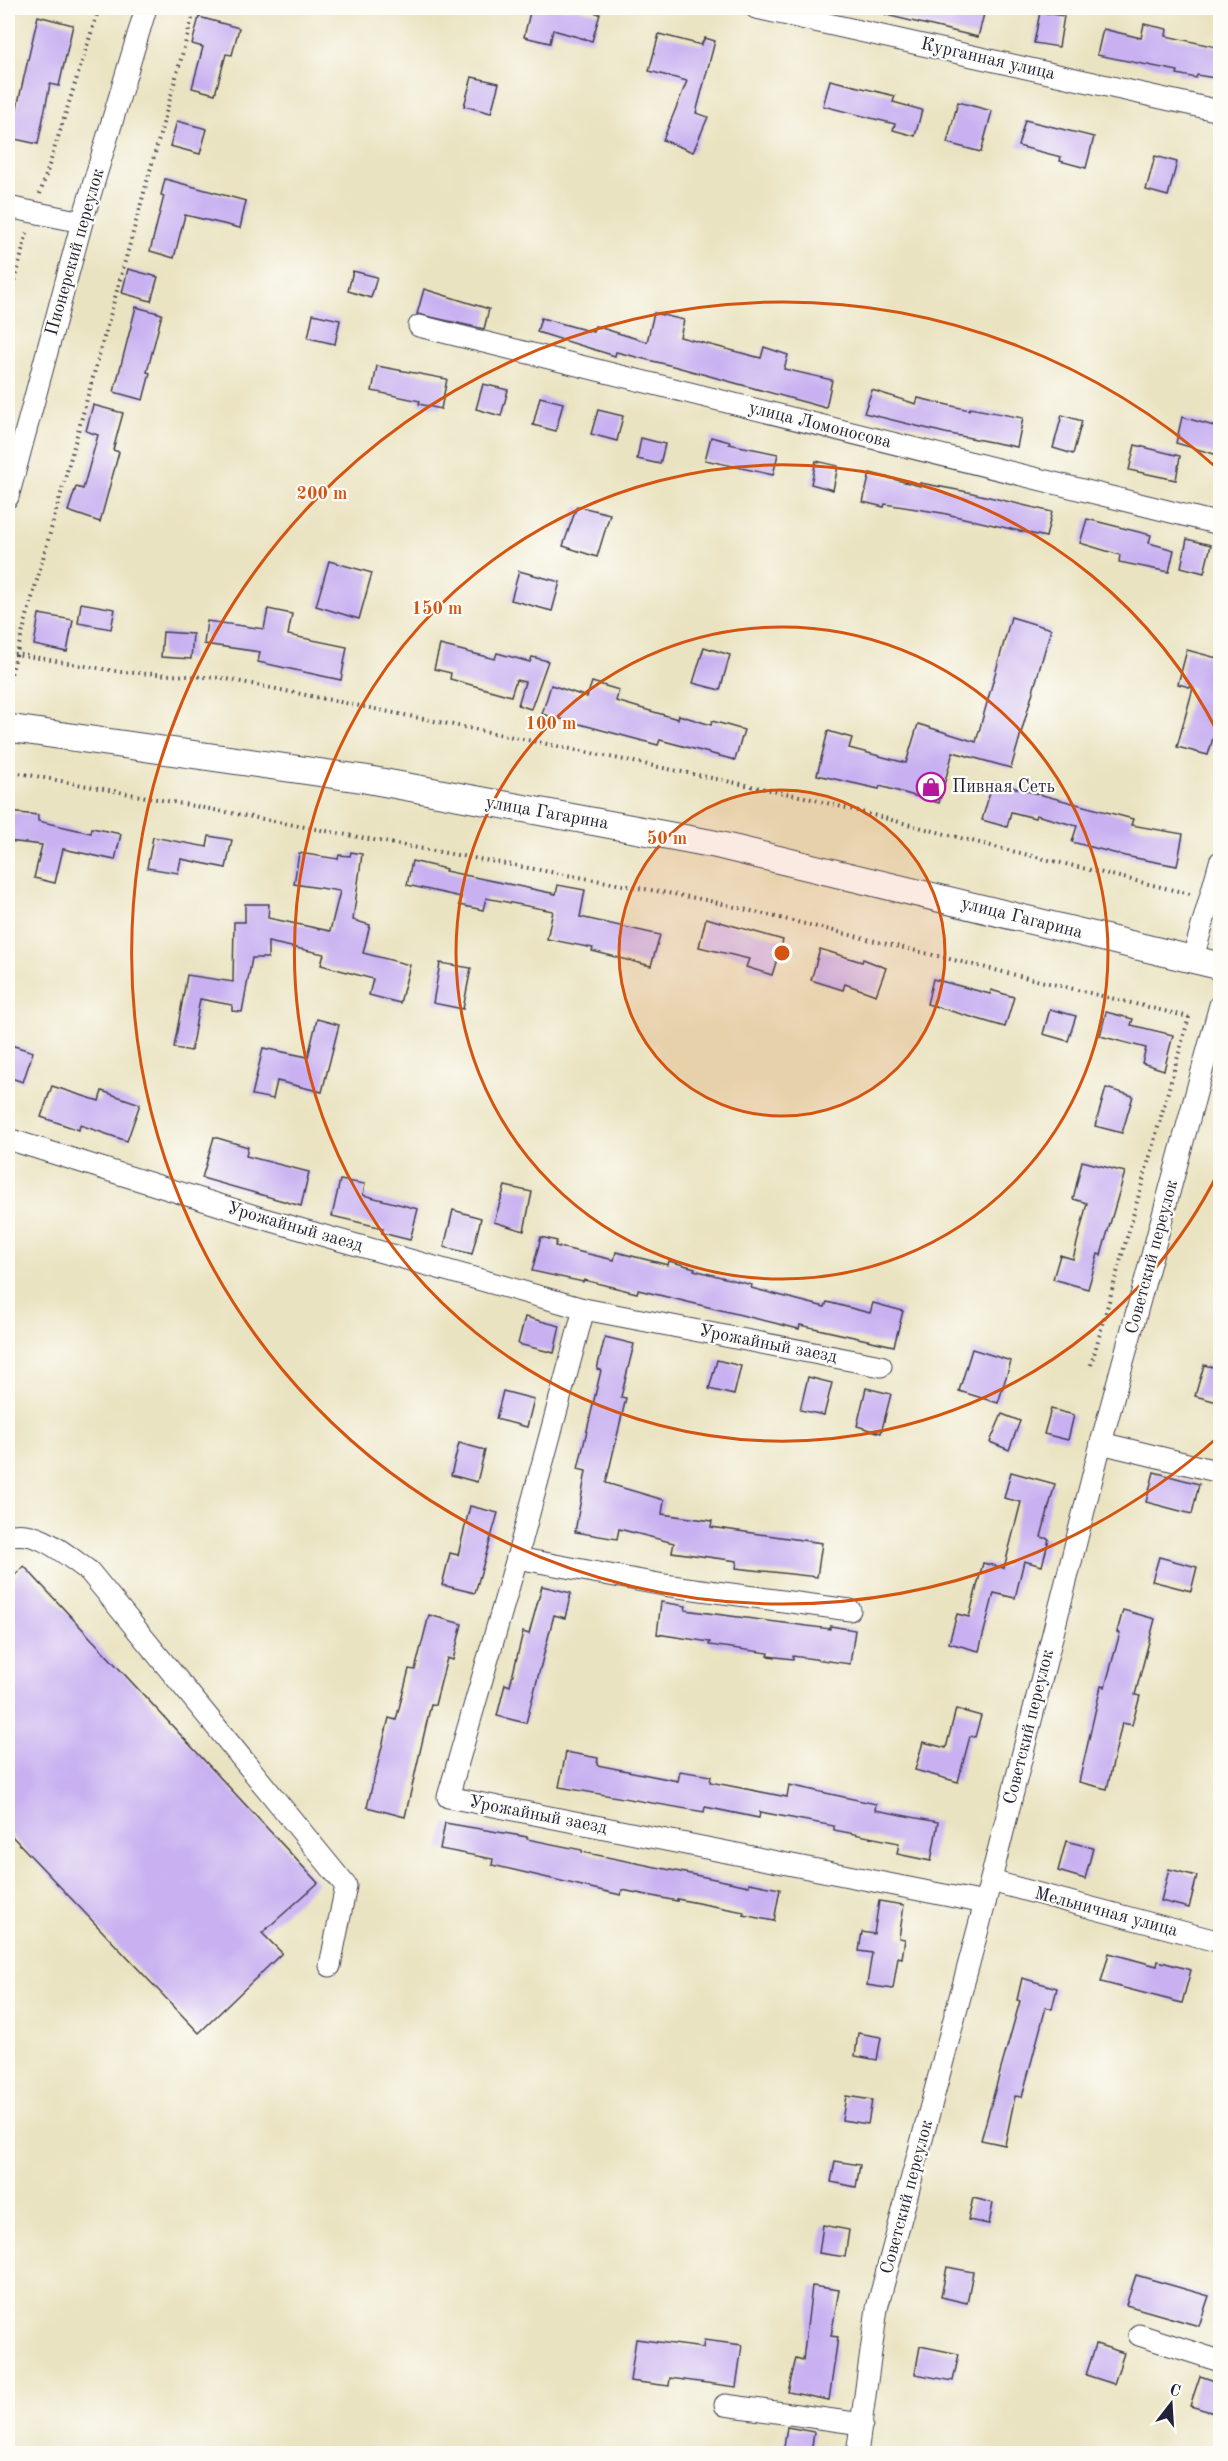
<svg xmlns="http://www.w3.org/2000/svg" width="1228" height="2461" font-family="'Old Standard TT',serif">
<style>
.building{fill:#c8b0f1}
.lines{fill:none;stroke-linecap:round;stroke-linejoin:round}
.minor-casing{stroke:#403f4f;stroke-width:23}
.major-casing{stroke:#403f4f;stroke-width:29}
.path{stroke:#403f4f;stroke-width:4;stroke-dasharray:1.5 4.5;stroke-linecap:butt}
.minor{stroke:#fff;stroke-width:21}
.major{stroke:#fff;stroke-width:27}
.ring{fill:none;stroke:#d45411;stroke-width:3}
.labels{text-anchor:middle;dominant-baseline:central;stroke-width:4.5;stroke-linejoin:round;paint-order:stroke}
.street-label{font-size:18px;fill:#22223b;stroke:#fdfcf7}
.poi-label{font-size:18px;fill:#22223b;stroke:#fdfcf7;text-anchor:start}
.centre{fill:#d45411;stroke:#fdfcf7;stroke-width:3}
.ring-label{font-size:18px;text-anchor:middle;font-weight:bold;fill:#d45411;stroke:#fdfcf7;stroke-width:4.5;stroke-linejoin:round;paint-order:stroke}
</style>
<rect width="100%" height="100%" fill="#fdfcf7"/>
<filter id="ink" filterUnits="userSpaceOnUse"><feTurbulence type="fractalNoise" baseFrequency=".0167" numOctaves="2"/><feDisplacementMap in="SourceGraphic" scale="12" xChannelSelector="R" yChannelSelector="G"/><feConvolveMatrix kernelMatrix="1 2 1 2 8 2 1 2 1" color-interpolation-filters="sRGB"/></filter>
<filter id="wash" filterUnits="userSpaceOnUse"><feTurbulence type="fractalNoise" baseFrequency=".008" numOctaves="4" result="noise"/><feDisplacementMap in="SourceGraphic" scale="24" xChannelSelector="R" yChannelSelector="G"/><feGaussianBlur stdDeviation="1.35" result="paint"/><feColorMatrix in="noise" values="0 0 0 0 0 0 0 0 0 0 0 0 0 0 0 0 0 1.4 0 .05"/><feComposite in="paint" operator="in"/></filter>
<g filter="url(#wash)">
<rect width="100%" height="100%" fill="#eae3c1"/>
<g id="blocks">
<g class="building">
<polygon points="531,8 577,8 600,14 592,41 553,30 550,43 524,37"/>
<polygon points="887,8 975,8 985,10 978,37 886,15"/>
<polygon points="1040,12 1064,16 1059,47 1034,43"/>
<polygon points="38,16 73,25 59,86 50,84 38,144 10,138"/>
<polygon points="199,17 239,28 232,55 226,54 215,94 192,88 203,47 192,44"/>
<polygon points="1144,24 1167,29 1166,36 1221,48 1221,79 1197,75 1196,78 1177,74 1178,71 1097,55 1103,29 1141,38"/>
<polygon points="659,34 701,45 705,38 715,41 696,113 708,117 693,152 663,140 687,81 649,71"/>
<polygon points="472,77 499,83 491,113 464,106"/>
<polygon points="830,80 895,96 893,102 922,110 915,136 893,130 895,124 823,106"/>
<polygon points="958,102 992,111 981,152 947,143"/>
<polygon points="1025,120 1094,137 1086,168 1060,161 1061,157 1018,146"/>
<polygon points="177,121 207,129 200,154 170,146"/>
<polygon points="1155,156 1177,162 1168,196 1146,190"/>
<polygon points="165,179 246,201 240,228 185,215 174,258 150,251 164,196 161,195"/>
<polygon points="128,269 158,277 151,301 122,293"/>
<polygon points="353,271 377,277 371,298 348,291"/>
<polygon points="424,289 489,309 484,329 417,314"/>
<polygon points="136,307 162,314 147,372 150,373 143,400 114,392"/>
<polygon points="654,313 684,320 680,337 761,358 764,347 788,355 784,369 832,380 826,408 673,366 616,352 615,356 537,332 541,318 593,332 595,326 647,342"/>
<polygon points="313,314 340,320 335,344 308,338"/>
<polygon points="377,366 447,379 441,409 419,404 420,401 372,391"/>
<polygon points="483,384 508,390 501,416 476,409"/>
<polygon points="872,390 916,404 918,398 969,410 970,408 1023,418 1017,447 945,433 864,413"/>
<polygon points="540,397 563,403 556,431 533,425"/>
<polygon points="93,405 123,413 113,450 119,452 100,522 68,511 76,487 83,489 98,435 86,431"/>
<polygon points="598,410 623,416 617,441 591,434"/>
<polygon points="1062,415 1082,421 1073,454 1053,448"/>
<polygon points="1182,417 1221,428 1221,456 1176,443"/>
<polygon points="711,437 730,442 729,444 778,454 773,475 705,460"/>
<polygon points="641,438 665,444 660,464 637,459"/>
<polygon points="1135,445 1180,456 1176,480 1129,470"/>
<polygon points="816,461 838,466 833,490 811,484"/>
<polygon points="870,473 920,486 920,483 968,492 1052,512 1046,537 942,513 885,504 884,507 863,502"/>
<polygon points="577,506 610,514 597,557 563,546"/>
<polygon points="1087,519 1151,535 1149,543 1174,550 1169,572 1119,562 1120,555 1080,543"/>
<polygon points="1187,539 1211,545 1204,573 1181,567"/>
<polygon points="329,561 372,573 359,619 316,606"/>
<polygon points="519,571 560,582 552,611 511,600"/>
<polygon points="81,603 115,609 111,629 78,623"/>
<polygon points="268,609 292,614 288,635 347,647 341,680 258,662 260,652 204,644 207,621 264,629"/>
<polygon points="39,614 73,620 67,652 34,645"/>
<polygon points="1011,617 1051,629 1011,768 953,752 939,803 880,786 879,789 817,775 828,731 852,738 849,748 906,763 918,724 976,742"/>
<polygon points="163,632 193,634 191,659 161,657"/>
<polygon points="440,645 495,659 497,653 530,662 532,657 548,661 531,709 518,705 525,682 516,680 511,696 450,679 451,673 434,669"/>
<polygon points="704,647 730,655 720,690 693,683"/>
<polygon points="1187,650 1221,659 1221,711 1208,755 1177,747 1193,688 1178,684"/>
<polygon points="592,682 619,690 616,701 678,719 679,715 711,725 712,721 744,730 735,760 660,740 658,745 542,714 551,685 587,697"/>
<polygon points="993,782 1133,819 1131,825 1183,834 1177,866 1125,856 1072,842 1077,826 1036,815 1035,818 1011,812 1007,827 982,820"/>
<polygon points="8,812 38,815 38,821 91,833 92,828 121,834 115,860 63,849 55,883 34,878 42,845 8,841"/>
<polygon points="209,836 232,840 226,868 181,859 178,873 147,868 153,837 207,847"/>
<polygon points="351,852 362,854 353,920 370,925 363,953 410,965 400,1003 369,995 373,979 321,965 324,954 268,942 268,958 252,958 242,1012 232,1011 232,1005 200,999 191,1051 174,1048 187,975 233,982 234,922 245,922 245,904 269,904 268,918 330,931 340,891 294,884 299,853 338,859 339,855 350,856"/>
<polygon points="412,861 446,869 445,871 556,894 558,885 585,890 580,917 660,935 651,966 592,951 593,948 547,939 553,911 486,898 483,910 459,905 461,897 407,885"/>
<polygon points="706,918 783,940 772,975 746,967 749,959 699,947"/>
<polygon points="820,949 862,962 863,959 886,968 876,995 845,984 843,990 811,980"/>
<polygon points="440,963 471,968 463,1009 433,1003"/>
<polygon points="933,979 990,994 991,990 1014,997 1005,1027 927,1004"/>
<polygon points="1050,1009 1076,1016 1068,1041 1043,1034"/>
<polygon points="1106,1012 1133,1019 1131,1025 1173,1035 1164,1070 1142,1063 1146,1048 1100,1036"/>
<polygon points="317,1019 339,1025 322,1092 277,1081 273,1099 252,1095 263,1048 308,1057"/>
<polygon points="8,1044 33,1052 23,1082 8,1077"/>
<polygon points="52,1086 99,1101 102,1091 140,1104 127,1141 80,1125 79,1130 41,1117"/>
<polygon points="1106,1088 1133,1096 1122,1133 1095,1126"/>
<polygon points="214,1137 248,1147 246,1156 309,1172 301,1206 202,1178"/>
<polygon points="1082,1161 1125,1172 1101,1255 1098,1254 1088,1289 1053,1279 1060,1255 1073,1259 1087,1203 1073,1199"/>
<polygon points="340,1180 365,1184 363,1195 418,1209 410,1240 382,1233 383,1228 332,1216"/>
<polygon points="505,1186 532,1192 524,1231 494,1222"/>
<polygon points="453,1210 481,1218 472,1254 444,1247"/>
<polygon points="541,1237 557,1241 555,1246 614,1260 616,1252 668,1265 669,1261 695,1268 694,1270 752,1285 751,1288 825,1307 827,1302 870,1313 873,1303 903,1311 894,1346 800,1325 799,1329 638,1290 637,1293 584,1280 583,1282 532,1271"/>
<polygon points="525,1317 560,1326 554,1353 518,1344"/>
<polygon points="605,1337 634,1344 621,1397 626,1398 606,1483 664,1500 662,1514 712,1521 711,1527 822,1543 817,1577 736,1568 737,1561 672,1552 674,1543 619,1529 617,1539 575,1532 586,1471 578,1469 601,1370 597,1369"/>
<polygon points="972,1349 1011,1361 998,1403 959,1391"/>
<polygon points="717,1360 741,1366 734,1395 709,1389"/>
<polygon points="1204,1365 1221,1369 1221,1403 1195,1396"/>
<polygon points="808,1377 832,1383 824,1415 800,1410"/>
<polygon points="866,1388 891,1394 881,1433 857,1426"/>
<polygon points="503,1391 534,1399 527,1427 496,1419"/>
<polygon points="1051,1409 1074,1415 1068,1440 1044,1434"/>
<polygon points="1002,1414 1020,1421 1009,1450 990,1442"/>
<polygon points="459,1443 485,1450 477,1482 451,1475"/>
<polygon points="1011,1472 1055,1484 1041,1537 1049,1539 1042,1566 1024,1561 1015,1598 994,1593 979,1651 949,1643 957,1614 969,1617 983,1563 1004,1568 1021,1502 1004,1498"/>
<polygon points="1154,1472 1199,1484 1192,1514 1146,1502"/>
<polygon points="470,1506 498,1513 475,1593 442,1585 450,1553 458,1555"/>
<polygon points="1159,1557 1197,1567 1191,1591 1152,1581"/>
<polygon points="24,1566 318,1883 262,1933 282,1953 199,2033 8,1832 8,1582"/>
<polygon points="542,1586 571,1593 565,1618 554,1615 526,1723 497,1716 505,1684 510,1686 523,1632 529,1634"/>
<polygon points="661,1602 686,1606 685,1610 830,1629 830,1626 855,1630 850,1664 793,1656 793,1659 768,1656 769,1653 709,1645 710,1642 657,1634"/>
<polygon points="1123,1610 1155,1619 1135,1695 1140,1696 1132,1725 1122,1723 1107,1789 1079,1782 1101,1686 1105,1687 1120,1633 1117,1632"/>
<polygon points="429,1615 462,1624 453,1660 447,1658 435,1705 431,1704 405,1817 367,1807 389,1718 396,1720 409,1669 415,1670"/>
<polygon points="956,1709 981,1716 975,1737 970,1736 958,1782 915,1770 923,1742 946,1748"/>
<polygon points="566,1752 598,1758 597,1765 678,1781 680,1771 711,1776 710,1782 787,1797 789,1785 876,1804 875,1810 938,1822 931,1861 897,1854 899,1843 834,1830 834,1826 760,1812 759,1818 705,1807 704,1812 559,1787"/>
<polygon points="445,1823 527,1837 527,1839 582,1850 582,1852 749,1886 749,1883 780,1889 774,1921 743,1915 744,1912 677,1899 677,1901 622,1890 621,1895 492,1865 493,1859 440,1849"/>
<polygon points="1066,1841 1093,1848 1085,1879 1058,1871"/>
<polygon points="1169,1869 1197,1876 1189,1908 1161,1901"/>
<polygon points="879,1901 904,1905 899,1938 905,1939 902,1958 898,1957 893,1989 867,1985 872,1953 859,1951 862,1932 874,1934"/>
<polygon points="1109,1953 1157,1966 1158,1961 1191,1970 1182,2003 1101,1982"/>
<polygon points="1022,1978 1057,1988 1052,2009 1046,2007 1022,2097 1015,2096 1005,2145 981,2140 1020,2001 1017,2000"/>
<polygon points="858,2033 881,2037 877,2060 855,2056"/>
<polygon points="846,2096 872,2100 868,2124 842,2120"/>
<polygon points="835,2161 860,2165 856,2187 831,2182"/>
<polygon points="973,2198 993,2203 989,2224 968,2220"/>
<polygon points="823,2225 849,2230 845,2257 819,2253"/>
<polygon points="947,2267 973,2272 967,2303 941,2297"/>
<polygon points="1136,2275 1209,2296 1199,2326 1126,2305"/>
<polygon points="812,2286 839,2290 831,2336 838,2337 829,2400 788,2392 796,2358 803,2360"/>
<polygon points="636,2339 703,2348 704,2340 742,2345 736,2387 670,2378 669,2386 630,2381"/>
<polygon points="1096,2344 1124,2353 1114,2384 1086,2375"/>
<polygon points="920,2346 959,2354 953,2381 915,2374"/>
<polygon points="1200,2376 1221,2383 1221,2415 1190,2406"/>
<polygon points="787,2427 814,2432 811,2454 783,2454"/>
</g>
</g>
</g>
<g filter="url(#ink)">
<use href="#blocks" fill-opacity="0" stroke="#403f4f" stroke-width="1.5"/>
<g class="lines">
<g class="minor-casing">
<g id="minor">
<polyline points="756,8 1220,111"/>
<polyline points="8,207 82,222"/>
<polyline points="419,326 1220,524"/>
<polyline points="8,497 82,222 146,8"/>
<polyline points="1193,958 1220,862"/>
<polyline points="8,1139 261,1218 584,1309 881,1366"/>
<polyline points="584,1309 517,1558 448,1797 985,1903"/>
<polyline points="1101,1443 1220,1472"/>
<path d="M8 1536C38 1528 66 1555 89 1571L346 1886 330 1966"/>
<polyline points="517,1558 664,1585 850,1610"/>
<polyline points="991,1881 1220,1942"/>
<polyline points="1139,2335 1220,2361"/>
<polyline points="725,2405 862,2424"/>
<polyline points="857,2454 877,2308 985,1903 1101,1443 1220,1005"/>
</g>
</g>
<g class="major-casing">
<polyline id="major" points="8,728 365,779 714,844 1220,966"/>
</g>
<g class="path">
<polyline points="40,194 99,8"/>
<polyline points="8,310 27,232"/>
<polyline points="8,655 15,654 121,672 222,678 503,735 804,797 995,847 1190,894"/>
<polyline points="8,685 195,8"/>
<polyline points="8,771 390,843 706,900 1189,1017"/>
<polyline points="1091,1365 1189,1017 1191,1018"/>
</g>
<use href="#minor" class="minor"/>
<use href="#major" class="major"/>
</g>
</g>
<circle cx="782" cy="953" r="163" fill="#d45411" fill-opacity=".12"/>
<g class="ring">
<circle cx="782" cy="953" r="163"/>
<circle cx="782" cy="953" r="326"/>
<path d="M1219 1171A488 488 0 1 1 1219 735"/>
<path d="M1218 1437A651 651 0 1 1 1218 469"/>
</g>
<defs>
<g id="shop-ring" transform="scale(1.5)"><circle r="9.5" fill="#fdfcf7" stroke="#b5179e" stroke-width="1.5"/><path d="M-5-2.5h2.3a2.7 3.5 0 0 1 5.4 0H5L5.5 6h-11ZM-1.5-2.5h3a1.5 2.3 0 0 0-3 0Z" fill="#b5179e"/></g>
</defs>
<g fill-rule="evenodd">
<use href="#shop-ring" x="931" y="787"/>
</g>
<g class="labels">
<g class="street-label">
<text transform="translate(988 59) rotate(13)">Курганная улица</text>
<text transform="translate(75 252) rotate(-74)">Пионерский переулок</text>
<text transform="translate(820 425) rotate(14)">улица Ломоносова</text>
<text transform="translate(547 813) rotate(10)">улица Гагарина</text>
<text transform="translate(1022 918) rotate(14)">улица Гагарина</text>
<text transform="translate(295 1227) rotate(16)">Урожайный заезд</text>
<text transform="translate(1152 1257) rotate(-75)">Советский переулок</text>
<text transform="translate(768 1344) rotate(11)">Урожайный заезд</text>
<text transform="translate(1029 1727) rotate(-76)">Советский переулок</text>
<text transform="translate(538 1815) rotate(11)">Урожайный заезд</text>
<text transform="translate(1106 1912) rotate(15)">Мельничная улица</text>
<text transform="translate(907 2197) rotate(-75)">Советский переулок</text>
</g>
<g class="poi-label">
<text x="952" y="787">Пивная Сеть</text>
</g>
</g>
<circle cx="782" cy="953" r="9" class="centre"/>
<g class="ring-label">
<text x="322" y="499">200 m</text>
<text x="437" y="614">150 m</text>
<text x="551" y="729">100 m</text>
<text x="667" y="844">50 m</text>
</g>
<rect width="1228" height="2461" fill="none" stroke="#fdfcf7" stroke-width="30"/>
<g transform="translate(1171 2404) rotate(17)" stroke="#fdfcf7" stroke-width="4.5" paint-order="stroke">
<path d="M0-4.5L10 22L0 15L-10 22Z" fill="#22223b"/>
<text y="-9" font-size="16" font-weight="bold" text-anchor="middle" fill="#22223b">С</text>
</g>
</svg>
